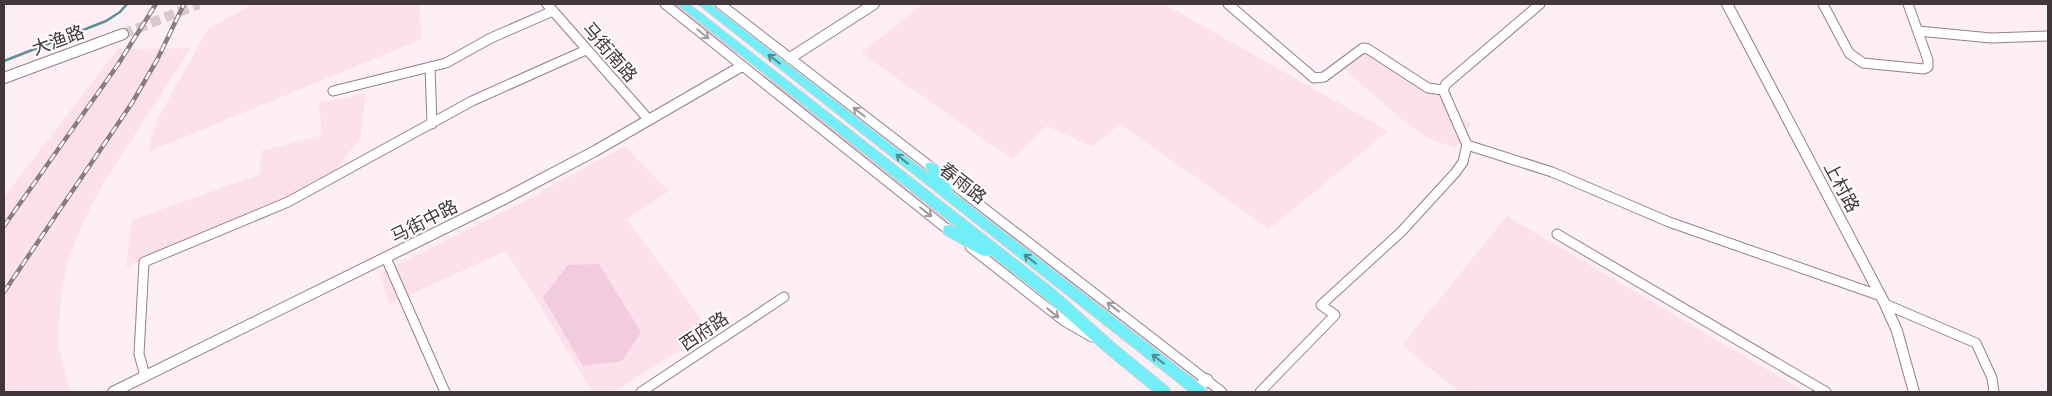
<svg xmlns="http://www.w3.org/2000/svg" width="2052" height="396" font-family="Quicksand,'Noto Sans SC',sans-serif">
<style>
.built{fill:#fce1ed}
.green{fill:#f2cbdd}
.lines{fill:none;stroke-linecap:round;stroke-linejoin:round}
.stream{stroke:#609198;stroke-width:2.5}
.tertiary-tunnel{stroke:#d8cad0;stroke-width:10;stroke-dasharray:10 5;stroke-linecap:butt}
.minor-casing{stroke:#967f89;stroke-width:11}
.tertiary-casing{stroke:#967f89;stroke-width:12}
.secondary-casing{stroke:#967f89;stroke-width:2}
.primary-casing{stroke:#d5d3d4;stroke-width:2}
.minor{stroke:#fff;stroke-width:9}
.tertiary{stroke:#fff;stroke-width:10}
.secondary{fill:#fff;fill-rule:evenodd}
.primary{fill:#72eef8;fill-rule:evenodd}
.rail-casing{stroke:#897d82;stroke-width:4.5}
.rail{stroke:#fff;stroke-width:2.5;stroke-dasharray:8;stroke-linecap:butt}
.oneway{stroke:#a09c9e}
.oneway2{stroke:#588a91}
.labels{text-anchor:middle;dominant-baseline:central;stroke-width:4;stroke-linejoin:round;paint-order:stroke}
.street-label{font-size:18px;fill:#42383c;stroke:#fff}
</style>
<rect width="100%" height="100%" fill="#feeef5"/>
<g class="built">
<polygon points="253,4 419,4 422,39 148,152 158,118 208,29"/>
<polygon points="923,4 1164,4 1388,131 1269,229 1120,124 1092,147 1047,126 1012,159 861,53"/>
<polygon points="1365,43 1450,98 1454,112 1471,124 1455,148 1428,138 1406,123 1340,65"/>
<polygon points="191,48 105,180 84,220 68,261 61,293 58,345 70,392 4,392 4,197 118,49"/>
<polygon points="366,93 361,137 332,175 282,202 222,229 126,267 132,220 260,174 261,151 322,135 319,103"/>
<polygon points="625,146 669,191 627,219 710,331 613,392 593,392 506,251 389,304 379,273 524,201"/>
<polygon points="1507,216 1805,392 1459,392 1402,345"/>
</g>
<g class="green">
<polygon points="672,4 677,4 739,53 736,54"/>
<polygon points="772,79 966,234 951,225 770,81"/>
<polygon points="954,189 1161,348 1157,349 963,200"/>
<polygon points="599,264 641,332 622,361 583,366 543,297 568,265"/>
</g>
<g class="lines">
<polyline class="stream" points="4,61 106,21 120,12 127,4"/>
<polyline class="tertiary-tunnel" points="123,34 199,4"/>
<g class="minor-casing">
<g id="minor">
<polyline points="547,4 649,120"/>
<polyline points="665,4 952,233"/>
<polyline points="720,4 1222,392"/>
<polyline points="1228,4 1314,78 1324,77 1363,48 1368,49 1428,88 1443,90"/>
<polyline points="1823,4 1849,53 1863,63 1924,69 1928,67 1928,60 1908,4"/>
<polyline points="1918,31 1991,38 2048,36"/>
<polyline points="430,67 432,124"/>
<polyline points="333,91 446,63 491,38 553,11"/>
<polyline points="1467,145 1552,172 1669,222 1881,296"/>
<polyline points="1557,234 1826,392"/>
<polyline points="970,247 1064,321 1092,337"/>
<polyline points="386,258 445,392"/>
<polyline points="1885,304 1976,343 1992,378 1994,392"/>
<polyline points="145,376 139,354 144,262 288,202 472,101 586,50"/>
<polyline points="641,392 784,297"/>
<polyline points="1260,392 1335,315 1321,305 1401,232 1456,172 1463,162 1467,145 1443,90 1446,84 1540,4"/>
</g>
</g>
<g class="tertiary-casing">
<g id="tertiary">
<polyline points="1727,4 1885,304 1897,331 1914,392"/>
<polyline points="790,58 874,4"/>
<polyline points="4,78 123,34"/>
<polyline points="113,392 504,199 595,151 742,66"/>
</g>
</g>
<g class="secondary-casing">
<path id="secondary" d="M1207 374 1211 376 1213 380 1203 392H1189C1192 385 1200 377 1207 374Z"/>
</g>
<g class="primary-casing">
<g id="primary">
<polygon points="677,4 689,4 1055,290 1114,343 1169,388 1171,392 1154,392 1104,351 1045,298 991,255 986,256 981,255 944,234 943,230 944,226 949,225 959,229"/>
<path d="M698 4H710L930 175 925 166 927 163C938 159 945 176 950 185L952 188 951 191 1205 388 1207 392H1190Z"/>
</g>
</g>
<use href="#minor" class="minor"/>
<use href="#tertiary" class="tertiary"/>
<use href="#secondary" class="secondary"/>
<use href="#primary" class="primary"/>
<g class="rail-casing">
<g id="rail">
<polyline points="4,226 117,66 156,4"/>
<polyline points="4,292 132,103 157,60 184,4"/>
</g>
</g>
<use href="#rail" class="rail"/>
</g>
<defs><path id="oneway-shaft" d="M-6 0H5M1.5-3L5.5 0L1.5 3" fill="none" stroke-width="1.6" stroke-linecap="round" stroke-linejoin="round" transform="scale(1.25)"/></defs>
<g class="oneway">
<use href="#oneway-shaft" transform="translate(703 34) rotate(39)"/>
<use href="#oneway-shaft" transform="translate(859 112) rotate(-142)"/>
<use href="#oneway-shaft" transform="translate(926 212) rotate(38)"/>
<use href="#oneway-shaft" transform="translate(1113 307) rotate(-142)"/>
<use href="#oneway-shaft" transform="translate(1053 313) rotate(38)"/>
</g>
<g class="oneway2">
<use href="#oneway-shaft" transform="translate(774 59) rotate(-142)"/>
<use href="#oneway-shaft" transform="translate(902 159) rotate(-142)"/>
<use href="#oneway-shaft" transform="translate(1030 259) rotate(-142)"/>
<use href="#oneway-shaft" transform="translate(1158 359) rotate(-142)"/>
</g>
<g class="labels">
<g class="street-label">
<text transform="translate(58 40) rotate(-20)">大渔路</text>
<text transform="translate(610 52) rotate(49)">马街南路</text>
<text transform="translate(963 183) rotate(38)">春雨路</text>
<text transform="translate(1842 187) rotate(62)">上村路</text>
<text transform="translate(424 221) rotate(-27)">马街中路</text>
<text transform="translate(704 331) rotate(-34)">西府路</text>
</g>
</g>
<rect width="2052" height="396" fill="none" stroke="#42383c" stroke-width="10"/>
</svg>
